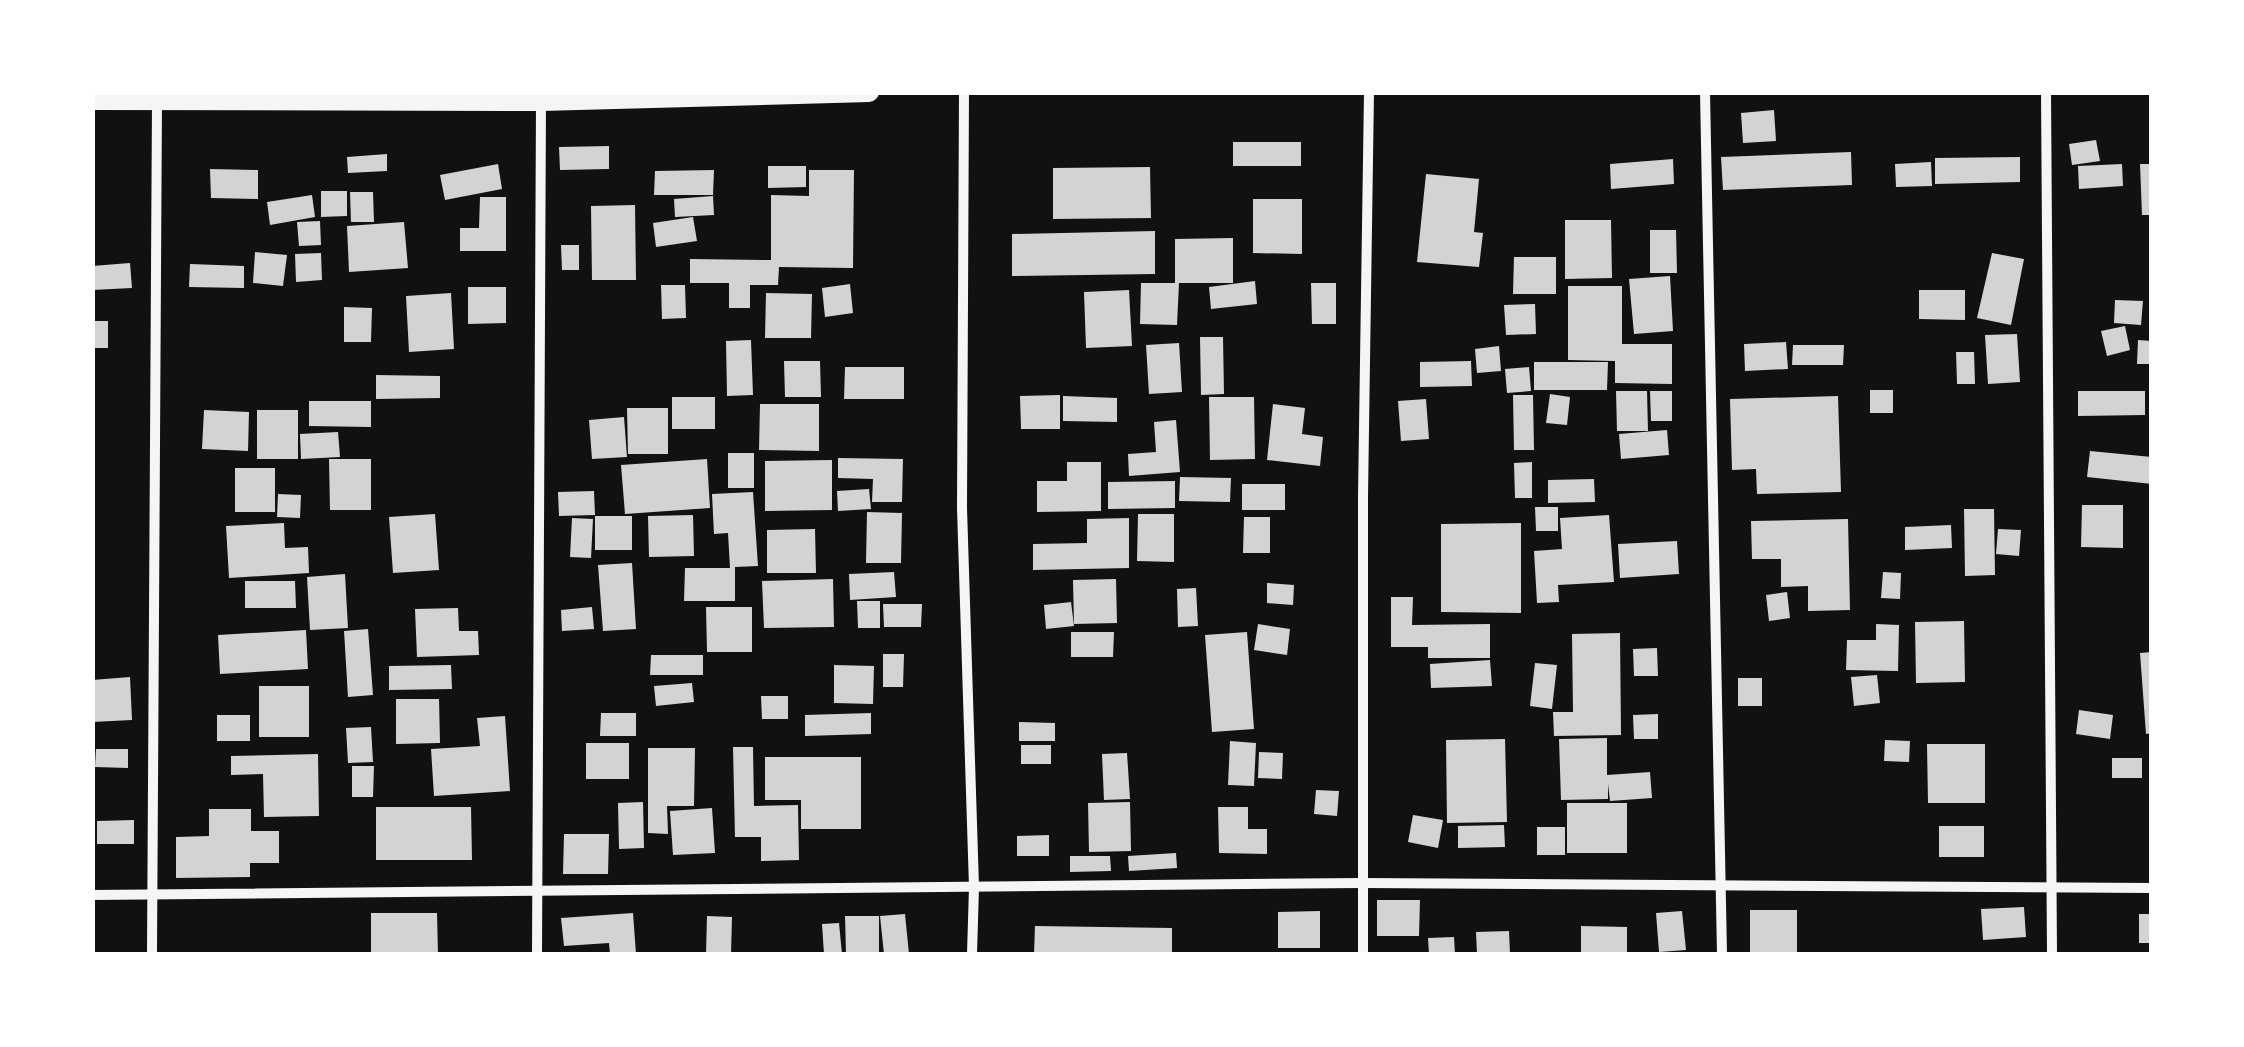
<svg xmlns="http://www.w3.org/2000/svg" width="2244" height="1047" font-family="Inter,sans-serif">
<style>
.building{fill:#d3d3d3}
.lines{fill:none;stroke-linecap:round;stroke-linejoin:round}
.minor{stroke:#f5f5f5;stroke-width:10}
.secondary{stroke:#f5f5f5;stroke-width:20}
</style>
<rect width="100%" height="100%" fill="#111"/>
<g class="building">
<polygon points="1774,110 1776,141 1743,143 1741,113"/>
<polygon points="2096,140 2100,161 2072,165 2069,144"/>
<rect x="1233" y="142" width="68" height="24"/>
<polygon points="609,146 609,169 560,170 559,147"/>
<polygon points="1851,152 1852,185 1723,190 1721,157"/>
<polygon points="387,154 387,171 348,173 347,157"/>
<polygon points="2020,157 2020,182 1935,184 1935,158"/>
<polygon points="1673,159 1674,184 1611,189 1610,164"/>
<polygon points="1931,162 1932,186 1896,187 1895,164"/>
<polygon points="498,164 502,189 445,200 440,175"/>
<polygon points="2122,164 2123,186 2079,189 2078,166"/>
<polygon points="2140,164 2152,164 2152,215 2142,215"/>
<polygon points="768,166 806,166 806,187 768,188"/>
<polygon points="1150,167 1151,218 1053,219 1053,168"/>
<polygon points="210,169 258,170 258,199 211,198"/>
<polygon points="714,170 713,195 654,195 655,171"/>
<polygon points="809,170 854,170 853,268 779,267 778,285 750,285 750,308 729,308 729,283 690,283 690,259 771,260 771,195 809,196"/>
<polygon points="1426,174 1479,179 1474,232 1483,233 1479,267 1417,262"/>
<polygon points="321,191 347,191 347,216 321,217"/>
<polygon points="350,192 373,192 374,222 351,222"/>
<polygon points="312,195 315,217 270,225 267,202"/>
<polygon points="713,196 714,215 675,217 674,199"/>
<polygon points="480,197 506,197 506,251 460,251 460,228 479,228"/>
<polygon points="1253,199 1302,199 1302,254 1253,253"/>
<polygon points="635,205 636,280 592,280 591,206"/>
<polygon points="693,217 697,241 656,247 653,223"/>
<polygon points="1565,220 1611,220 1612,278 1565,279"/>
<polygon points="320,221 321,245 299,246 297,222"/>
<polygon points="404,222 408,268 349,272 347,226"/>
<polygon points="1650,230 1676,230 1677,273 1650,273"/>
<polygon points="1155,231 1155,274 1012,276 1012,234"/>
<polygon points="1233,238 1233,283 1175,283 1175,239"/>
<polygon points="561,245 579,245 579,270 562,270"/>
<polygon points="255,252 287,255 283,286 253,283"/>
<polygon points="321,253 322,280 296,282 295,254"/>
<polygon points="1992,253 2024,259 2011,325 1977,318"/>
<polygon points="1514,257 1556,257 1556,294 1513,294"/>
<polygon points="130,263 132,288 92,290 92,266"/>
<polygon points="190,264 244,266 244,288 189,287"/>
<polygon points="1670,276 1673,331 1634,334 1629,279"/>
<polygon points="1255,281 1257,304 1211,309 1209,287"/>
<polygon points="1141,283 1179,283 1177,325 1140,324"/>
<polygon points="1311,283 1336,283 1336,324 1312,324"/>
<polygon points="850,284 853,313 825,317 822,288"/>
<polygon points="661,285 685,285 686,318 662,319"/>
<polygon points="1568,286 1622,286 1622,344 1672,344 1672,384 1615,383 1615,361 1568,360"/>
<polygon points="468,287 506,287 506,323 468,324"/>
<polygon points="1129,290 1132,346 1086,348 1084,292"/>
<polygon points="1919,290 1965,290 1965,320 1919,319"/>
<polygon points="451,293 454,349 409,352 406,296"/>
<polygon points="766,293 812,294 811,338 765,338"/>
<polygon points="2115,300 2143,301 2141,325 2114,323"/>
<polygon points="1535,304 1536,334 1506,335 1504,305"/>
<polygon points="344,307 372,308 371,342 344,342"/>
<rect x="92" y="321" width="16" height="27"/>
<polygon points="2125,326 2130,350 2107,356 2101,331"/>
<polygon points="2017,334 2020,382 1988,384 1985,335"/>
<polygon points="1200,337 1223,337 1224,394 1201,395"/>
<polygon points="751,340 753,395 727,396 726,341"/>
<polygon points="2138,340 2152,341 2152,364 2137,364"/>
<polygon points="1786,342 1788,369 1745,371 1744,344"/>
<polygon points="1179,343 1182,392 1149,394 1146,345"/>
<polygon points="1793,345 1844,345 1843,365 1792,365"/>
<polygon points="1499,346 1501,371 1477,373 1475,349"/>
<polygon points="1956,352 1974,352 1975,384 1957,384"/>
<polygon points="784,361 820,361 821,397 785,397"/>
<polygon points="1471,361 1472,386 1420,387 1420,362"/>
<polygon points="1534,362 1608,362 1607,390 1534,390"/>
<polygon points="845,367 904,367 904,399 844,399"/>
<polygon points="1529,367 1531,391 1507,393 1505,369"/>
<polygon points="376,375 440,376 440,398 376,399"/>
<rect x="1870" y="390" width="23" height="23"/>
<polygon points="1616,391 1647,391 1648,431 1617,431"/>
<polygon points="1650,391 1672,391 1672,421 1651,421"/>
<polygon points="2078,391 2145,391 2145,415 2078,416"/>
<polygon points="1550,394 1570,397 1567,425 1546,423"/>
<polygon points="1060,395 1060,429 1021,429 1020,396"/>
<polygon points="1513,395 1533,395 1534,450 1514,450"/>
<polygon points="1063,396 1117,398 1117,422 1063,421"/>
<polygon points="1838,396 1841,492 1757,494 1756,469 1732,470 1730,399"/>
<rect x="672" y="397" width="43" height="32"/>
<polygon points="1209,397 1254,397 1255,459 1210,460"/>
<polygon points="1426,399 1429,439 1401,441 1398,401"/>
<polygon points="309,401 371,401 371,427 309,426"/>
<polygon points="760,404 819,404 819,451 759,450"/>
<polygon points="1273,404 1305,408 1302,434 1323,437 1320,466 1267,460"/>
<polygon points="627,408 668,408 668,454 628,454"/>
<polygon points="204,410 249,412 248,451 202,449"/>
<rect x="257" y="410" width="41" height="49"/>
<polygon points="624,417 627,457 592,459 589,420"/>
<polygon points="1176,420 1180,472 1129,476 1128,454 1156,452 1154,422"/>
<polygon points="1667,430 1669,455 1621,459 1619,434"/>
<polygon points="338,432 340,457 301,459 300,434"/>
<polygon points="2090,451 2152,457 2152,484 2087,477"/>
<rect x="728" y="453" width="26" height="35"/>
<polygon points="838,458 903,459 902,502 872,502 873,479 838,478"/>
<polygon points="329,459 371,459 371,510 330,510"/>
<polygon points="707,459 710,508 625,514 621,465"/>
<polygon points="832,460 832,510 765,511 765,461"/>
<polygon points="1067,462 1101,462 1101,511 1037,512 1037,481 1067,481"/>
<polygon points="1532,462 1532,498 1515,498 1514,463"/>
<rect x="235" y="468" width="40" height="44"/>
<polygon points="1180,477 1231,478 1230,502 1179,501"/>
<polygon points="1594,479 1595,502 1548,503 1548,480"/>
<polygon points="1175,481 1175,508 1108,509 1108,482"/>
<rect x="1242" y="484" width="43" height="26"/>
<polygon points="869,489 871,509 838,511 837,491"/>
<polygon points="594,491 595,515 559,516 558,492"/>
<polygon points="753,492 758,566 735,567 735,601 684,601 685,568 730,568 728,533 714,534 712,494"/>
<polygon points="278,494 301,495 300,518 277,517"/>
<polygon points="2082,505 2123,505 2123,548 2081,547"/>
<polygon points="1535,507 1558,507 1558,531 1536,531"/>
<polygon points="1964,509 1994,509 1995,575 1965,576"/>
<polygon points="867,512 902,513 901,563 866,563"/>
<polygon points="435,514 439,570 393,573 389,517"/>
<polygon points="1138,514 1174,514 1174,562 1137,561"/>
<polygon points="693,515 694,556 649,557 648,516"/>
<polygon points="1609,515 1614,582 1558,585 1559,602 1537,603 1534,551 1562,549 1560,518"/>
<rect x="595" y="516" width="37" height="34"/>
<polygon points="1244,517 1270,517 1270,553 1243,553"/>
<polygon points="572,518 593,519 591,558 570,557"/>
<polygon points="1129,518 1129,568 1033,570 1033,544 1087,543 1087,519"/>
<polygon points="1848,519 1850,610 1808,611 1808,586 1781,587 1781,559 1752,559 1751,521"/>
<polygon points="284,523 285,548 308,547 309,573 229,578 226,526"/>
<polygon points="1521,523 1521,613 1441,612 1441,524"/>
<polygon points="1951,525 1952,548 1905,550 1905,527"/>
<polygon points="815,529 816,573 767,573 767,530"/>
<polygon points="1998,529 2021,530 2019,556 1996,554"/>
<polygon points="1677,541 1679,574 1620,578 1618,544"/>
<polygon points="632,563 636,629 603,631 598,565"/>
<polygon points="894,572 896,597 850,600 849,574"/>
<polygon points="1883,572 1901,573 1900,599 1881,598"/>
<polygon points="345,574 348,628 310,630 307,577"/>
<polygon points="833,579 834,627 764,628 762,581"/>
<polygon points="1116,579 1117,623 1074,624 1073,580"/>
<polygon points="245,581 295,581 296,608 245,608"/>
<polygon points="1267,583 1294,585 1293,605 1267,603"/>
<polygon points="1196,588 1198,626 1178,627 1177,589"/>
<polygon points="1787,592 1790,618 1769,621 1766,595"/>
<polygon points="1391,597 1413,597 1412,625 1490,624 1490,658 1428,658 1428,647 1391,647"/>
<polygon points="857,601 880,601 880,628 858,628"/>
<polygon points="1071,602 1074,626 1046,629 1044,605"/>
<polygon points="883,604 922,604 921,627 884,627"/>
<polygon points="592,607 594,629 562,631 561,610"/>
<polygon points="706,607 752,607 752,652 707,652"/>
<polygon points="458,608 459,631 478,631 479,655 417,657 415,609"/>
<polygon points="1964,621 1965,682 1916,683 1915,622"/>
<polygon points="1258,624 1290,629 1287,655 1254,650"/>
<polygon points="1876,624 1899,625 1898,671 1846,670 1847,640 1876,640"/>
<polygon points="368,629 373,695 348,697 344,631"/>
<polygon points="306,630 308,669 220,674 218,635"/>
<polygon points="1071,632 1114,632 1113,657 1071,657"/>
<polygon points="1247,632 1254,729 1212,732 1205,635"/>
<polygon points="1620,633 1621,735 1554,736 1553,712 1573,712 1572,634"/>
<polygon points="1657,648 1658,676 1634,676 1633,649"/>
<polygon points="2152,652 2152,733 2146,734 2140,653"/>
<polygon points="883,654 904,654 903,687 883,687"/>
<polygon points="651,655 703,655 703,675 650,675"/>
<polygon points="1490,660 1492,686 1431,688 1430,664"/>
<polygon points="1535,663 1557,665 1552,709 1530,706"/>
<polygon points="451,665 452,689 389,690 389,666"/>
<polygon points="834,665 874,666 873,704 834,703"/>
<polygon points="1877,675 1880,703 1854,706 1851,677"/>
<polygon points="130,677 132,720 92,722 92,680"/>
<rect x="1738" y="678" width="24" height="28"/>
<polygon points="692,683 694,702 656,706 654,686"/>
<rect x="259" y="686" width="50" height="51"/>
<polygon points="761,696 788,696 788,719 762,719"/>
<polygon points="396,699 439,699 440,743 396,744"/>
<polygon points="2079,710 2113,715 2110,739 2076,734"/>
<polygon points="601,713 636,713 636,736 600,736"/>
<polygon points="871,713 871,734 805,736 805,715"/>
<polygon points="1658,714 1658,739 1634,739 1633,715"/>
<rect x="217" y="715" width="33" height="26"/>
<polygon points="505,716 510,791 434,796 431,749 480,746 477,718"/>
<polygon points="1019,722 1055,723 1055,741 1019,741"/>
<polygon points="371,727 373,762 348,763 346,728"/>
<polygon points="1607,738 1607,775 1650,772 1652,798 1610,801 1608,784 1608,799 1561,800 1559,739"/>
<polygon points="1505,739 1507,822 1447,823 1446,740"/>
<polygon points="1885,740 1910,741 1909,762 1884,761"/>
<polygon points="1230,741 1256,743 1254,786 1228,785"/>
<rect x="586" y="743" width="43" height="36"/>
<polygon points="1927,744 1985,744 1985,803 1928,803"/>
<rect x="1021" y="745" width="30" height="19"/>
<polygon points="733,747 753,747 754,806 798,805 799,860 761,861 761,837 735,837"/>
<polygon points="648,748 695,748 694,806 667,806 668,834 648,833"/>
<polygon points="96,749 128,749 128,768 95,767"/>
<polygon points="1259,752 1283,753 1282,779 1258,778"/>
<polygon points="1127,753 1130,799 1104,800 1102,754"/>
<polygon points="318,754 319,816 264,817 263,774 231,775 231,756"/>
<polygon points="765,757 861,757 861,829 801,829 801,800 765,800"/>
<rect x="2112" y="758" width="30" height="20"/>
<polygon points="352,766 374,766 373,797 352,797"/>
<polygon points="1316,790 1339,791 1337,816 1314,814"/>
<polygon points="643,802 644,848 619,849 618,803"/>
<polygon points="1130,802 1131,851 1089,852 1088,803"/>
<rect x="1567" y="803" width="60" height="50"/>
<polygon points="376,807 471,807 472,860 376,860"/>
<polygon points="1218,807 1248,807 1248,829 1267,829 1267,854 1219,853"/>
<polygon points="712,808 715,853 673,855 670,811"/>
<polygon points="209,809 251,809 251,831 279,831 279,863 250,863 250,877 176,878 176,837 209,836"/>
<polygon points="1413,815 1443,820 1438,848 1408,842"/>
<polygon points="134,820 134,844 97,844 97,821"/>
<polygon points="1504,825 1505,847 1458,848 1458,826"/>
<rect x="1939" y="826" width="45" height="31"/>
<rect x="1537" y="827" width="28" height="28"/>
<polygon points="564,834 609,834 608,874 563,874"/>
<polygon points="1049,835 1049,856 1017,856 1017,836"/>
<polygon points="1176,853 1177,868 1129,871 1128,856"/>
<polygon points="1070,856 1110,856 1111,871 1070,872"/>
<polygon points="1377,900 1420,900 1419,936 1377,936"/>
<polygon points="2024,907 2026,937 1983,940 1981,909"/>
<rect x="1750" y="910" width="47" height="44"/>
<polygon points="1320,911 1320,948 1278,948 1278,912"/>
<polygon points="1682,911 1686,950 1659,952 1656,913"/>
<polygon points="371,913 437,913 438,954 371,954"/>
<polygon points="633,913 636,954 610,954 609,943 564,946 561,918"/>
<polygon points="905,914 909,954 884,954 880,916"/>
<rect x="2139" y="914" width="13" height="29"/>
<polygon points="707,916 732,917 731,954 706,954"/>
<polygon points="845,916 879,916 879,954 846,954"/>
<polygon points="839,923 842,954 824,954 822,924"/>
<polygon points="1035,926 1172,928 1172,954 1034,954"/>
<polygon points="1581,926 1627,927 1627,954 1581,953"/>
<polygon points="1509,931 1510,954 1477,954 1476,932"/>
<polygon points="1454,937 1455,954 1429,954 1428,938"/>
</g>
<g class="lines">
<g class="minor">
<polyline points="964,92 962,508 974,887 972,954"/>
<polyline points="1705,92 1722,954"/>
<polyline points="2046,92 2052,954"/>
<polyline points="92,895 1362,883 2152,888"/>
<polyline points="152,954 157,101"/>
<polyline points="537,954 541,102"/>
<polyline points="1363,954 1363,496 1369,92"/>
</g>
<polyline class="secondary" points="92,100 541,101 869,92"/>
</g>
<rect width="2244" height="1047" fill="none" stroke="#ffffff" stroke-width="190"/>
</svg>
